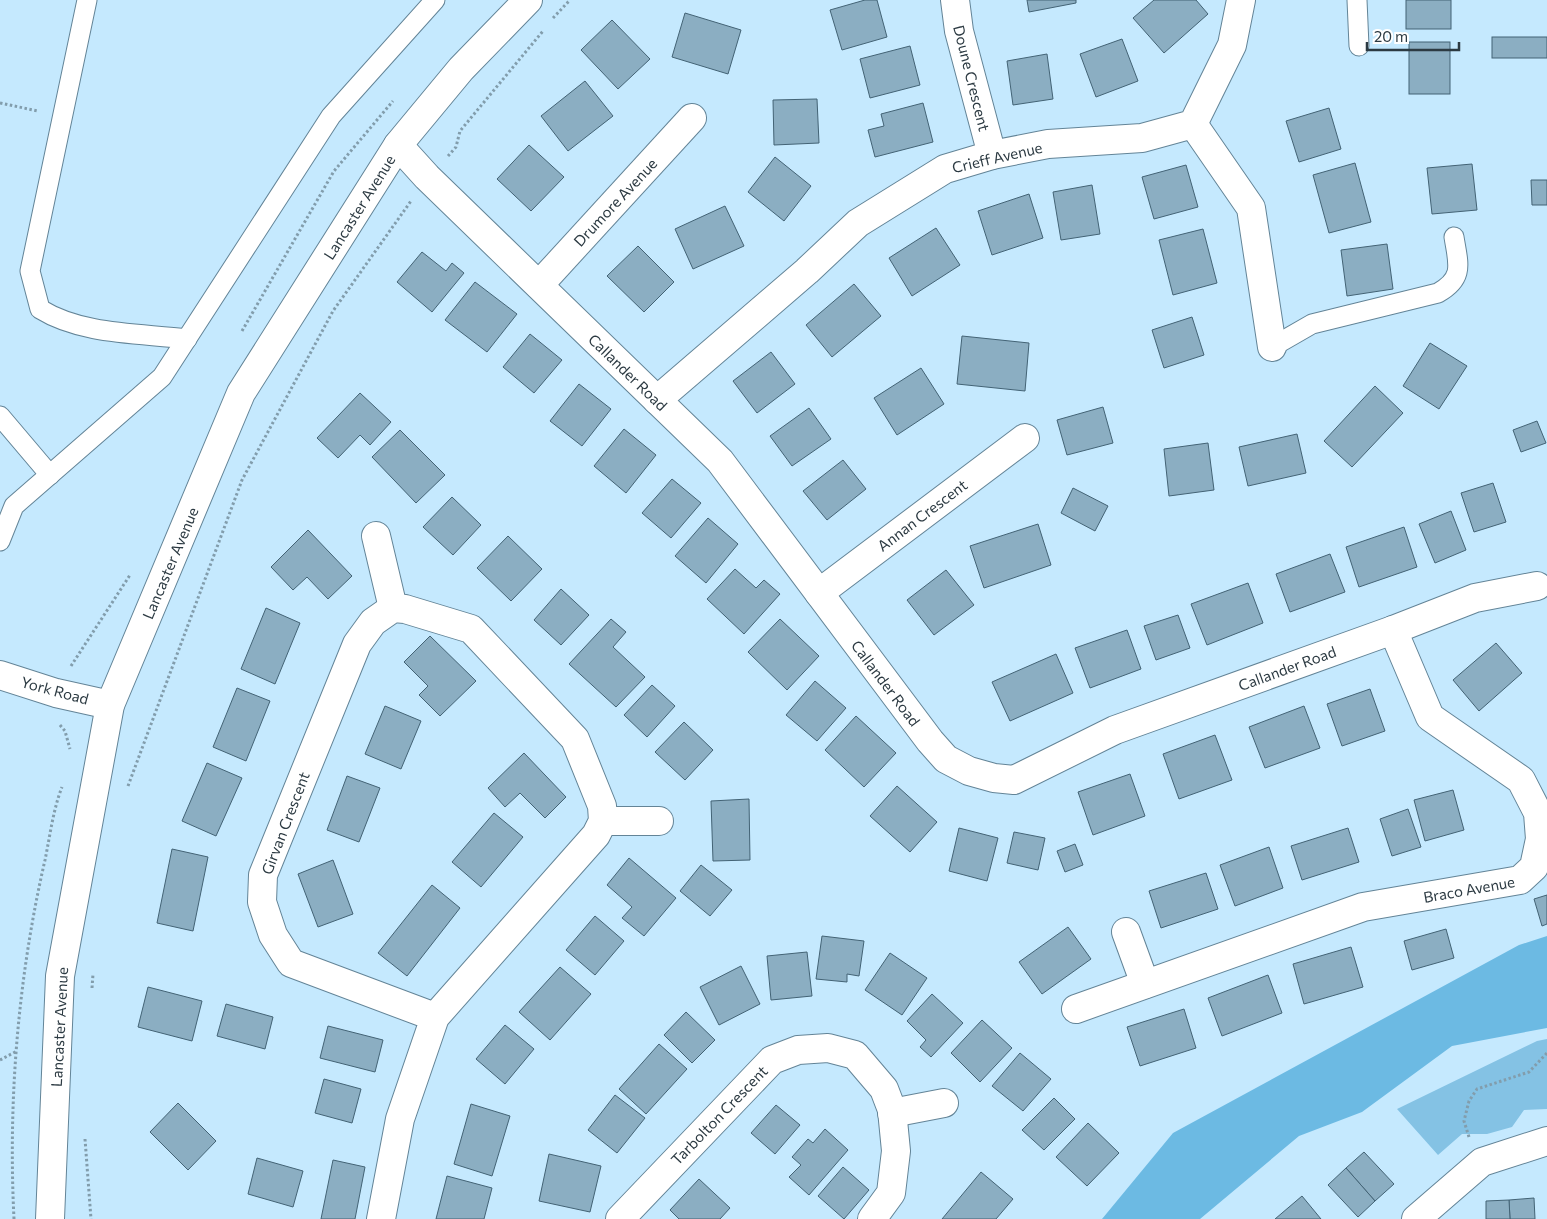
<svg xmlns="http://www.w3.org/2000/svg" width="1547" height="1219" font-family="Commissioner,sans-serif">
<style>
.green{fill:#84c2e4}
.forest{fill:#6cbae3}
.building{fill:#8baec2;stroke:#436375}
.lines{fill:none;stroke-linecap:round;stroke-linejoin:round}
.lane-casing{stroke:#638497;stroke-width:21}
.street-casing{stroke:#638497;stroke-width:30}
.secondary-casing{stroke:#638497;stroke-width:30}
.path{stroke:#829dac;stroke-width:3;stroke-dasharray:2.5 2.5;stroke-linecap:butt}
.lane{stroke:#fff;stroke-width:19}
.street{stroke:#fff;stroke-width:28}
.secondary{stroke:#fff;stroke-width:28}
.labels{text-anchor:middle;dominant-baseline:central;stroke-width:4.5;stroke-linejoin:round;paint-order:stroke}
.street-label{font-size:15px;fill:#2c3a42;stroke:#fff}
</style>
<rect width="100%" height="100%" fill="#c5e9fe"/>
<polygon class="green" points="1547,1039 1547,1109 1524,1110 1512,1127 1487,1134 1462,1134 1438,1155 1397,1109 1537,1041"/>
<polygon class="forest" points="1547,936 1547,1028 1452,1046 1362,1112 1299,1136 1200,1219 1102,1219 1173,1133 1519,945"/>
<g class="building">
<polygon points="865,0 877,0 887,37 842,50 830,10"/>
<polygon points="1027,0 1076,0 1076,3 1029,12"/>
<polygon points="1154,0 1196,0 1208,14 1164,53 1133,18"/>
<rect x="1406" y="0" width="45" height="29"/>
<polygon points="685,13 741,30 728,74 672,57"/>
<polygon points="612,20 650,59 618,89 581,50"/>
<rect x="1492" y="37" width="55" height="21"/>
<polygon points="1122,39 1138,81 1096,97 1080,54"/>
<rect x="1409" y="42" width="41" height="52"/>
<polygon points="910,46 920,85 870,98 860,59"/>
<polygon points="1047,54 1053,99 1013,105 1007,61"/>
<polygon points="585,81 613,116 568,151 541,116"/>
<polygon points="817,99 819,143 774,145 773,100"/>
<polygon points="923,103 933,142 875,157 868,130 884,126 881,114"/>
<polygon points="1329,108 1341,149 1299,162 1286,121"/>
<polygon points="529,145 564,177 531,211 497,179"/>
<polygon points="775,157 811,186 784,221 748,192"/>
<polygon points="1355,163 1371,222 1329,233 1313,175"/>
<polygon points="1472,164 1477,210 1432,214 1427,168"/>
<polygon points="1186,165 1198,207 1154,219 1142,177"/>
<polygon points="1531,180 1547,180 1547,205 1532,205"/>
<polygon points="1092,185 1100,234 1061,240 1053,192"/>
<polygon points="1029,194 1043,238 992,255 978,211"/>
<polygon points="725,206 744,246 693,269 675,229"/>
<polygon points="936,228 960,265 912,296 889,258"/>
<polygon points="1203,229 1217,283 1173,295 1159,240"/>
<polygon points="1387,244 1393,289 1347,296 1341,250"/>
<polygon points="638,246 674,282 644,312 607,276"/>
<polygon points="422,252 446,271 452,263 464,273 432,312 397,282"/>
<polygon points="475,282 517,314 487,352 445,320"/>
<polygon points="854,284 881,316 832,357 806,325"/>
<polygon points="1192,317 1204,355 1164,368 1152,330"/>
<polygon points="530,334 562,360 534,393 503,367"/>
<polygon points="962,336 1029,343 1025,391 957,384"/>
<polygon points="1430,343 1467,366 1439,409 1403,386"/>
<polygon points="771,352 795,384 757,413 733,381"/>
<polygon points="921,368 944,404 897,435 874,398"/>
<polygon points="579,384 611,409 582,446 550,421"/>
<polygon points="1375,386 1403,413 1352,467 1324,441"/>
<polygon points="360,393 391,422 370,445 360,435 338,458 317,438"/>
<polygon points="1103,407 1113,443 1067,455 1057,420"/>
<polygon points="809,408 831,439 792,466 770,436"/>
<polygon points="1537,421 1546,443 1521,452 1513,430"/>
<polygon points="624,429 656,455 626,493 594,466"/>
<polygon points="400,430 445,475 416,503 372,457"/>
<polygon points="1297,434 1306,473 1248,486 1239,447"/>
<polygon points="1208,443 1214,490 1169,496 1164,449"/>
<polygon points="843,460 866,489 827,520 803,491"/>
<polygon points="672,479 701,503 671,538 642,513"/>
<polygon points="1493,483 1506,522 1474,532 1461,493"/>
<polygon points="1073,488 1108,506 1095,531 1061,513"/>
<polygon points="452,497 481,525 453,555 423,527"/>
<polygon points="1451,511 1466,550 1435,563 1419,524"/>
<polygon points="708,518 738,544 706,583 675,556"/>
<polygon points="1038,524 1051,565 984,588 970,546"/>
<polygon points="1404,527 1417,567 1359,587 1346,547"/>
<polygon points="308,530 352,576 328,599 307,577 293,590 271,567"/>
<polygon points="508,536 542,569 511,601 477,568"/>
<polygon points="1330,554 1345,592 1290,612 1276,574"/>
<polygon points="735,569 756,588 764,580 780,594 744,634 707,599"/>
<polygon points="946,570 974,605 934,635 907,600"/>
<polygon points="1248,583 1263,623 1207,645 1191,604"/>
<polygon points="561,589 589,615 561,645 534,620"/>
<polygon points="266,608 300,623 275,684 241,669"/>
<polygon points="1178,615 1190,648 1156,660 1144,626"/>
<polygon points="611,619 626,632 613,647 645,677 616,707 569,664"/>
<polygon points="780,619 819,656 787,690 748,652"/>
<polygon points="1127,630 1141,669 1090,688 1075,648"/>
<polygon points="430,636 476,681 440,716 419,695 428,686 404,662"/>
<polygon points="1496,643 1522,673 1479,711 1453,680"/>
<polygon points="1056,654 1073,693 1010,721 992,682"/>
<polygon points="815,681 846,708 817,741 786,715"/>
<polygon points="652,685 675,706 647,737 624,715"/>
<polygon points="237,688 270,701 246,761 213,747"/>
<polygon points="1370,689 1385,731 1342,746 1327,704"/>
<polygon points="385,706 421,721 401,769 365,754"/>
<polygon points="1304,706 1320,748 1265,768 1249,727"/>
<polygon points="856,716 896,753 864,787 825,750"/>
<polygon points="684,722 713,750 685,780 655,752"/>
<polygon points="1215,735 1232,780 1179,799 1163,754"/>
<polygon points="524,753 566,797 545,818 520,793 505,807 488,788"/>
<polygon points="207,763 242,778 216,836 182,821"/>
<polygon points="1130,774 1145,816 1093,835 1078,792"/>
<polygon points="347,776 380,788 359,842 327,830"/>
<polygon points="897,786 937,822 910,852 870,816"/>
<polygon points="1453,790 1464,830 1425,841 1414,800"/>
<polygon points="749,799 750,860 713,861 711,801"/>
<polygon points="1408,809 1421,847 1392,856 1380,819"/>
<polygon points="494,813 523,837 481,887 452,862"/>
<polygon points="959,828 998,838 987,881 949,871"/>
<polygon points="1348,828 1359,862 1302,880 1291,846"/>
<polygon points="1014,832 1045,838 1038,870 1007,863"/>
<polygon points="1075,844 1083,865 1065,872 1057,851"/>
<polygon points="1269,847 1283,888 1235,906 1220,865"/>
<polygon points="172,849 208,857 193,931 157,923"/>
<polygon points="629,858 676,898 644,936 622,918 632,907 607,885"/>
<polygon points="333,860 353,914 318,927 298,874"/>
<polygon points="701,865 732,890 710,916 680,891"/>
<polygon points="1206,873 1218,909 1161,928 1149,891"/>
<polygon points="432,885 460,908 407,976 378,953"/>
<polygon points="1547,895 1547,924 1542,926 1534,899"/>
<polygon points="595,916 624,941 595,975 566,950"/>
<polygon points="1068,927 1091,959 1042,994 1019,962"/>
<polygon points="1446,929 1454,958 1412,970 1404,941"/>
<polygon points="822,936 864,941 859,976 847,974 847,982 816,979"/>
<polygon points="1351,947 1363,987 1304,1004 1293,964"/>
<polygon points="807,952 812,996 771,1000 767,956"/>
<polygon points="890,953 927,978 902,1015 865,990"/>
<polygon points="741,966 760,1004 719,1025 700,987"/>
<polygon points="560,967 591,994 550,1040 519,1012"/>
<polygon points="1268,975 1282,1013 1222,1036 1208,998"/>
<polygon points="148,987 202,1001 192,1041 138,1027"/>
<polygon points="932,994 963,1023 931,1057 920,1047 926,1040 907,1021"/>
<polygon points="226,1004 273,1017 265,1049 217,1036"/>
<polygon points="1184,1009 1196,1048 1140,1066 1127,1027"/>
<polygon points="686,1012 715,1040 692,1063 664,1035"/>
<polygon points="982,1020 1012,1048 980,1082 951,1053"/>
<polygon points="505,1025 534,1049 505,1084 476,1059"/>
<polygon points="328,1026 383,1040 375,1072 320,1058"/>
<polygon points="659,1044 687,1069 646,1114 619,1089"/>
<polygon points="1020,1053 1051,1079 1023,1111 992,1086"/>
<polygon points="324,1079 361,1089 352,1123 315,1113"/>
<polygon points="615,1095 645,1118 617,1153 588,1130"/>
<polygon points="1054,1098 1075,1119 1044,1150 1022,1130"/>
<polygon points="178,1103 216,1141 188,1170 150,1132"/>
<polygon points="471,1104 510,1116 492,1176 454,1164"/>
<polygon points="776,1105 800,1125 775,1154 751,1133"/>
<polygon points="1088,1123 1119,1153 1087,1186 1056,1157"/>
<polygon points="825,1129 848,1150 809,1195 789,1177 801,1165 792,1157 808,1139 813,1143"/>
<polygon points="1364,1152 1394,1184 1375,1201 1346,1168"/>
<polygon points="549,1154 601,1166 590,1212 539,1201"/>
<polygon points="257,1158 303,1171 293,1207 248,1194"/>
<polygon points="333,1160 365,1167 355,1219 321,1219"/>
<polygon points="843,1167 869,1190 844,1219 818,1196"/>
<polygon points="1346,1168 1375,1201 1358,1217 1328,1185"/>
<polygon points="981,1172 1013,1199 996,1219 942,1219"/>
<polygon points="447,1176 492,1188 484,1219 436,1219"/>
<polygon points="699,1179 730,1208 720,1219 679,1219 670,1210"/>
<polygon points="1302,1196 1321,1219 1275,1219"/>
<polygon points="1534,1198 1535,1219 1510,1219 1509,1200"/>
<polygon points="1509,1200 1510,1219 1486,1219 1486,1201"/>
</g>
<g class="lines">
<g class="lane-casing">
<g id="lane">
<path d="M87 0 30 271 40 309C82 335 139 333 187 339"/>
<polyline points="1357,0 1359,46"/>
<path d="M1272 347 1312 324 1438 293C1465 278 1458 263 1454 237"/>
<polyline points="0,416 50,475"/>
<polyline points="0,541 14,506 162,377 331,116 435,0"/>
</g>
</g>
<g class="street-casing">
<g id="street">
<polyline points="955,0 959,31 992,155"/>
<polyline points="1193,124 1251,208 1272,347"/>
<polyline points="398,145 427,177 720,461 930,741 946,759 969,771 994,778 1014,780 1115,730 1393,630 1475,598 1537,586"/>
<polyline points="539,285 692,118"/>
<polyline points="657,400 807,271 858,223 945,169 992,155 1048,144 1142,138 1193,124 1232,45 1241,0"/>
<polyline points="376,536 393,608"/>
<polyline points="819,593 1025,438"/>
<polyline points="0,675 56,693 110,705"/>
<polyline points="603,821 659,821"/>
<polyline points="1126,932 1145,984"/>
<polyline points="1076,1009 1363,907 1520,880 1534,867 1540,839 1538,813 1521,780 1430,717 1393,630"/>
<polyline points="892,1113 944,1103"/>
<polyline points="381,1219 400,1119 435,1017 596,835 603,821 602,806 575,739 471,629 405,609 393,608 373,622 357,644 263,875 262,902 273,935 291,963 435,1017"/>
<polyline points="620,1219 772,1060 798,1050 828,1048 855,1055 884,1089 892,1110 896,1151 891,1193 872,1219"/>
<polyline points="1416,1219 1482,1162 1547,1141"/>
</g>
</g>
<g class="secondary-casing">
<polyline id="secondary" points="50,1219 60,976 110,705 241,393 398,145 461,69 528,0"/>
</g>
<g class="path">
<polyline points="553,18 570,0"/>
<polyline points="0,103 38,111"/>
<polyline points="448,156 456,147 460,131 543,31"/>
<polyline points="242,331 334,171 393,101"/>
<polyline points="71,666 130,575"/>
<polyline points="60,725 65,731 70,749"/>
<polyline points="128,786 242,480 333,311 411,201"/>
<polyline points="92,988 93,974"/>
<polyline points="0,1060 17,1051"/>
<polyline points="1469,1137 1464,1121 1469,1101 1477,1089 1529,1072 1547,1053"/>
<polyline points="85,1139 91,1219"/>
<path d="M14 1219C8 1100 18 977 45 860 50 836 53 810 62 787"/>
</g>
<use href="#lane" class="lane"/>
<use href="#street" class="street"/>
<use href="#secondary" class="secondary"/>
</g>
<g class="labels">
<g class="street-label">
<text transform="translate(972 78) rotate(76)">Doune Crescent</text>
<text transform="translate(997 157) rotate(-13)">Crieff Avenue</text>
<text transform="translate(615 202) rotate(-47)">Drumore Avenue</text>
<text transform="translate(359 207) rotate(-58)">Lancaster Avenue</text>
<text transform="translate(628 372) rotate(44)">Callander Road</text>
<text transform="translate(922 515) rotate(-37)">Annan Crescent</text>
<text transform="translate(170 563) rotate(-67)">Lancaster Avenue</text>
<text transform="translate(1287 668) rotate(-20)">Callander Road</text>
<text transform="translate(886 683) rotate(53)">Callander Road</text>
<text transform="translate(55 690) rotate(15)">York Road</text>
<text transform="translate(285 823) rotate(-69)">Girvan Crescent</text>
<text transform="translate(1469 889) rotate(-10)">Braco Avenue</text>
<text transform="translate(59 1027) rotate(-87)">Lancaster Avenue</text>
<text transform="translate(719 1115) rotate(-46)">Tarbolton Crescent</text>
</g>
</g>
<path d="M1367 42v8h92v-8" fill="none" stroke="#2c3a42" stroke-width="2.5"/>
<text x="1374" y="42" font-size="15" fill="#2c3a42" stroke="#ffffff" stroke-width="4" paint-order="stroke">20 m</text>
</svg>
